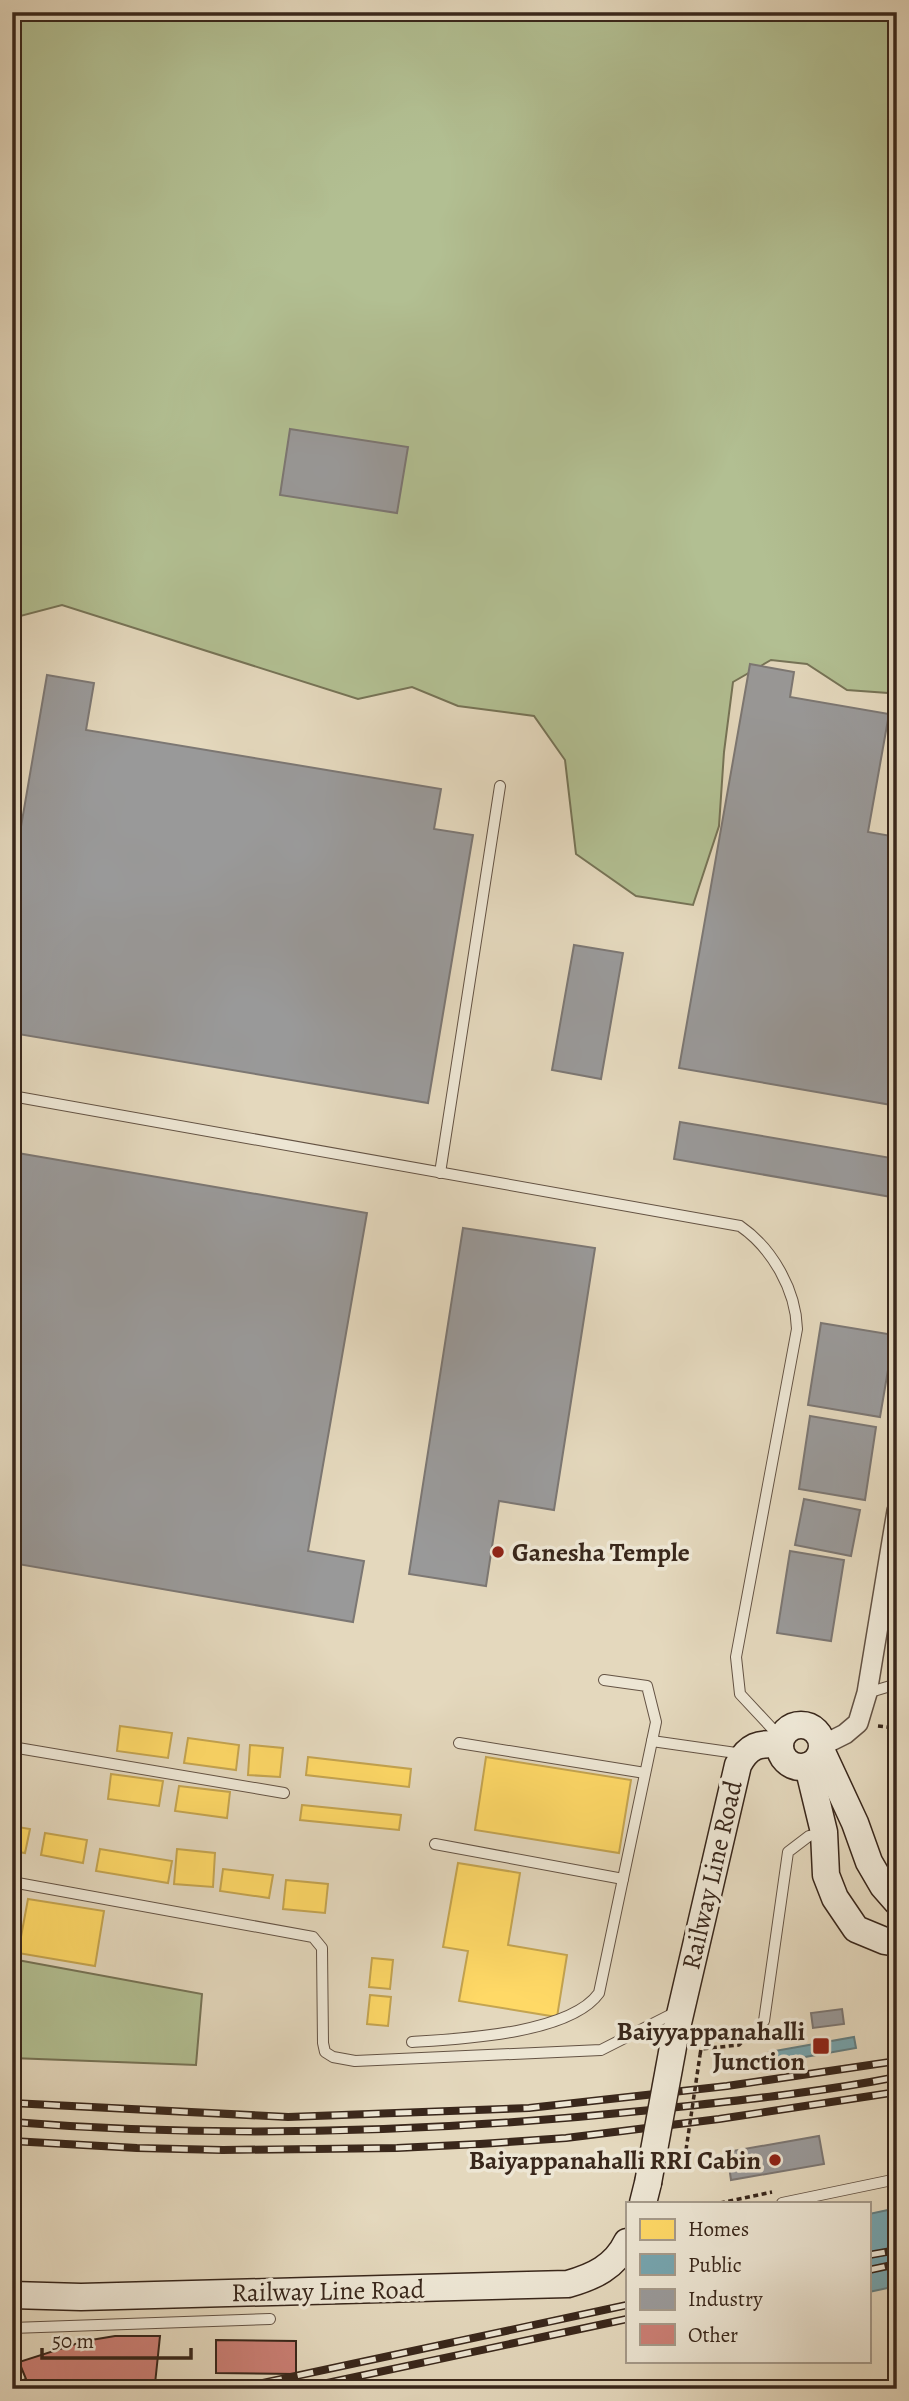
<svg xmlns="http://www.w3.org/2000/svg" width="909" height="2401" font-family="Alegreya,serif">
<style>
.green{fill:#b2bf92;stroke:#767356;stroke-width:2}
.homes{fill:#ffd966;stroke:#c4a450;stroke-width:2}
.public{fill:#76a5af;stroke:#647f83;stroke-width:2}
.industry{fill:#999;stroke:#7c7773;stroke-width:2}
.building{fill:#cb7f75;stroke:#39271b;stroke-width:2}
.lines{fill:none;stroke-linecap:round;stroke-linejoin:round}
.lane-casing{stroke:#645344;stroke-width:12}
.street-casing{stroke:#645344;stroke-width:22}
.secondary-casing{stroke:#39271b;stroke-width:29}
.path{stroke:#39271b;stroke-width:3.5;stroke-dasharray:5 3.5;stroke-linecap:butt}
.lane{stroke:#ede6d4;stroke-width:10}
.street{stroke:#ede6d4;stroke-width:19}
.secondary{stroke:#ede6d4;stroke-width:26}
.rail-casing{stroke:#39271b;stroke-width:8}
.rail{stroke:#ede6d4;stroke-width:5;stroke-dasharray:16;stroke-linecap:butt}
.secondary-bridge-casing{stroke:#39271b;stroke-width:29;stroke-linecap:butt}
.path-bridge{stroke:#39271b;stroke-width:3.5;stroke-dasharray:5 3.5;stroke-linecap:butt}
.secondary-bridge{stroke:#ede6d4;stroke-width:26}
.poi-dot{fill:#8f2418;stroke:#ede6d4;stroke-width:2.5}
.labels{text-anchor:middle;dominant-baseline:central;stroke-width:7;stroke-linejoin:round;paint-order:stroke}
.poi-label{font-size:26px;font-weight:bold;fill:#39271b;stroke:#ede6d4;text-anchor:end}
.street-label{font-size:26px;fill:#39271b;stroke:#ede6d4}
</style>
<rect width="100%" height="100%" fill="#e4d8bd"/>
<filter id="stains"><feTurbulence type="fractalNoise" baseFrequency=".00286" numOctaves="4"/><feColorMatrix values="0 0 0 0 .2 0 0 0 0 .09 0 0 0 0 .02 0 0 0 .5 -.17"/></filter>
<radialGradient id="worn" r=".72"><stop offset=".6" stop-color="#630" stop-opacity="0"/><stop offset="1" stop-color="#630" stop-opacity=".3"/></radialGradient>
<g class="green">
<polygon points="12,12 897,12 897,705 888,693 847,690 807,664 771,660 733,682 724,752 719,826 693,905 636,896 576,854 565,760 534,716 458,706 412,687 358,699 62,605 20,616 12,630"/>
<polygon points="12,1959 202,1994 196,2065 12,2058"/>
</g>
<g class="homes">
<polygon points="120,1726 172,1733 168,1758 117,1751"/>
<polygon points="188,1738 239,1745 236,1770 184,1763"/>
<polygon points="250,1745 283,1748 280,1777 248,1775"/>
<polygon points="308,1757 411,1769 409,1787 306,1775"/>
<polygon points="486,1757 631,1780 619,1853 475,1830"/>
<polygon points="111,1774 163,1781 159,1806 108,1799"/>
<polygon points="179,1786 230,1792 227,1818 175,1811"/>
<polygon points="302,1805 401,1815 399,1830 300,1820"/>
<polygon points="12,1826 30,1829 25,1853 12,1851"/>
<polygon points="45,1833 87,1840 83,1863 41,1855"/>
<polygon points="100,1849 172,1861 168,1883 96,1871"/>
<polygon points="177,1849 215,1853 213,1887 174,1884"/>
<polygon points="458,1863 520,1873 508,1945 567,1955 557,2017 459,2001 468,1951 443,1947"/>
<polygon points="223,1869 273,1875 269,1898 220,1891"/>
<polygon points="286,1880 328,1884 325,1913 283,1909"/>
<polygon points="28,1899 104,1911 95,1966 18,1953"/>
<polygon points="372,1958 393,1960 390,1989 369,1987"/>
<polygon points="370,1995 391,1997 388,2026 367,2024"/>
</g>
<g class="public">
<polygon points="854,2037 856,2048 771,2063 769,2052"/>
<polygon points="897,2208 897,2286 869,2292 869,2214"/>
</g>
<g class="industry">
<polygon points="290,429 408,447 397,513 280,495"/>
<polygon points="750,664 794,672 790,697 889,714 868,832 897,837 897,1106 679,1068"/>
<polygon points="47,675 94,683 86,730 441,789 434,829 473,835 428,1103 12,1033 12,879"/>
<polygon points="574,945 623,953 601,1079 552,1070"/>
<polygon points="680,1122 897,1159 897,1198 674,1159"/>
<polygon points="12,1152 367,1213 308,1551 364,1561 353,1622 12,1563"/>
<polygon points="463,1228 595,1248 554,1510 499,1501 486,1586 409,1574"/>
<polygon points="821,1323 894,1335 880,1417 808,1405"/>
<polygon points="810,1416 876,1427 865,1500 799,1489"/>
<polygon points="804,1499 860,1510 851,1556 795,1545"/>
<polygon points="790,1551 844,1560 831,1641 777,1633"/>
<polygon points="842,2009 844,2024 813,2028 811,2013"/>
<polygon points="819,2136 824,2164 731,2180 727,2152"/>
</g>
<g class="building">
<polygon points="115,2336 160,2336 155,2384 129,2381 88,2389 12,2389 12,2381 14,2384 26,2379 19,2362 85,2341"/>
<polygon points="216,2340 296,2341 296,2374 216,2373"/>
</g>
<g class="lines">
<g class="lane-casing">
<g id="lane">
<path d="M12 1096 740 1226C772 1248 796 1290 797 1329L736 1657 740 1694 781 1738"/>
<polyline points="440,1173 500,786"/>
<polyline points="867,1693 897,1684"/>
<polyline points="652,1741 743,1754"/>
<polyline points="459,1743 645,1773"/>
<polyline points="12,1747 284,1793"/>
<polyline points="435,1844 623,1879"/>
<polyline points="12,1882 313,1937 322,1948 323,2043 325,2052 333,2057 355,2061 601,2050 676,2012"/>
<polyline points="764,2021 788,1852 809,1836 821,1833"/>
<path d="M412 2042C459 2039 570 2034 599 1993L656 1722 647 1686 604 1680"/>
<polyline points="782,2203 897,2179"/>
<polyline points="12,2328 270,2319"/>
</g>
</g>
<g class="street-casing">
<polyline id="street" points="823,1745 845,1734 858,1723 867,1693 897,1511"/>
</g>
<g class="secondary-casing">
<g id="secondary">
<circle cx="801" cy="1746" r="21"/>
<polyline points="822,1752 855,1823 869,1862 883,1886 897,1902"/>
<polyline points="808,1766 824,1832 826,1875 835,1898 856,1929 885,1941 897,1943"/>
<path d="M675 2036 738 1765C748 1746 759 1742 780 1745"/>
<polyline points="643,2203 648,2183"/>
<path d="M12 2295 81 2297 568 2284C593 2277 615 2267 627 2242"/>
</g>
</g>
<g class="path">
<polyline points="878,1726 897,1728"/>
<polyline points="700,2055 701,2049 739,2045 755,2029"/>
<polyline points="676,2166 686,2150"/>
<polyline points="720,2203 772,2192"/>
</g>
<use href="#lane" class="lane"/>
<use href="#street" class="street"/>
<use href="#secondary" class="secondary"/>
<g class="rail-casing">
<g id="rail">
<polyline points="12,2103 288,2117 529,2108 727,2086 897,2061"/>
<path d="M12 2122C225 2139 439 2132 651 2110 733 2101 816 2093 897 2077"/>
<polyline points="12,2141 137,2148 223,2150 397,2148 480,2144 566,2138 719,2119 897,2092"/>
<polyline points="869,2255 897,2250"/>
<polyline points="869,2270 897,2264"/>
<polyline points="235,2389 627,2305"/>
<polyline points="299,2389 627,2319"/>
</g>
</g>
<use href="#rail" class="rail"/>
<g class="secondary-bridge-casing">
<polyline id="secondary-bridge" points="648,2183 675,2036"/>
</g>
<polyline class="path-bridge" points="686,2150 700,2055"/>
<use href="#secondary-bridge" class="secondary-bridge"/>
</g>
<g class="poi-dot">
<circle cx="498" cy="1552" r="7"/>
<rect x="812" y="2037" width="18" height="18" rx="3.5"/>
<circle cx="775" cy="2160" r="7"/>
</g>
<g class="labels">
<g class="poi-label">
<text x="512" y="1552" text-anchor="start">Ganesha Temple</text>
<text x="805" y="2031">Baiyyappanahalli<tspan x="805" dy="30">Junction</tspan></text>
<text x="761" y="2160">Baiyappanahalli RRI Cabin</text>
</g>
<g class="street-label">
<text transform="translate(712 1875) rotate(-77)">Railway Line Road</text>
<text transform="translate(328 2291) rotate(-1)">Railway Line Road</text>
</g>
</g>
<rect width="909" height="2401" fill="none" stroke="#e4d8bd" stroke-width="42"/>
<rect x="14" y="14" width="881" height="2373" fill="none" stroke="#39271b" stroke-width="3.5"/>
<rect x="21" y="21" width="867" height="2359" fill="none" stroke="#39271b" stroke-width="2"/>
<rect x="626" y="2202" width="245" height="161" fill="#ede6d4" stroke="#a59a8a" stroke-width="2"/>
<rect x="640" y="2219" width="35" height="21" fill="#ffd966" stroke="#a59a8a" stroke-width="2"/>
<text x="688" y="2236" font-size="21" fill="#39271b">Homes</text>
<rect x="640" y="2254" width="35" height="21" fill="#76a5af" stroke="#a59a8a" stroke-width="2"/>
<text x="688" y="2272" font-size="21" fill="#39271b">Public</text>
<rect x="640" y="2289" width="35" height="21" fill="#999999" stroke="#a59a8a" stroke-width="2"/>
<text x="688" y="2306" font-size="21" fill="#39271b">Industry</text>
<rect x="640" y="2324" width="35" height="21" fill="#cb7f75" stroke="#a59a8a" stroke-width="2"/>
<text x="688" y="2342" font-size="21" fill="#39271b">Other</text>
<path d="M42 2348v10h149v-10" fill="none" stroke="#39271b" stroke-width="3.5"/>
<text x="52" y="2348" font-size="21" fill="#39271b" stroke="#ede6d4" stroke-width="5" paint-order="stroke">50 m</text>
<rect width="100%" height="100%" filter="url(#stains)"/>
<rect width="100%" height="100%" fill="url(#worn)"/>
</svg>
